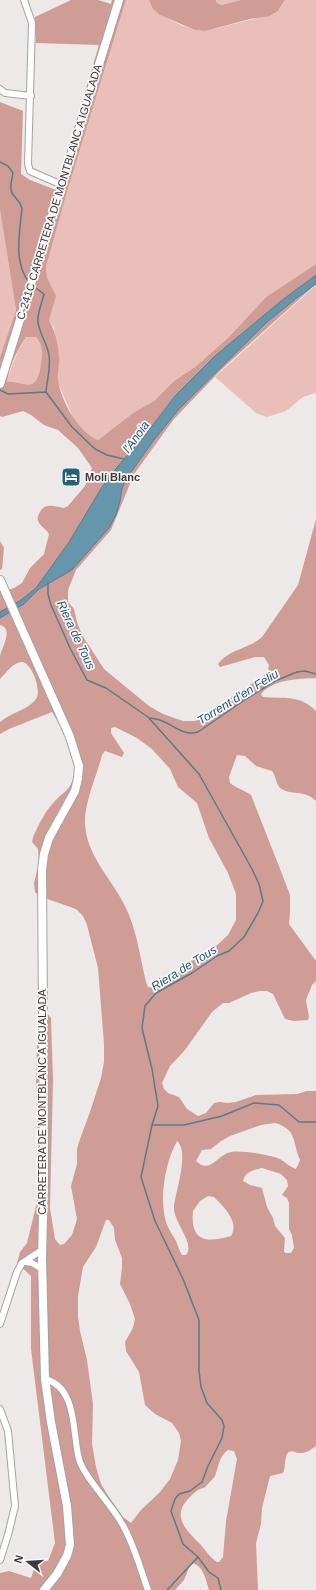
<svg xmlns="http://www.w3.org/2000/svg" width="316" height="1590" font-family="Arial,sans-serif">
<style>
.green{fill:#eabfb9}
.forest{fill:#cf9d96;fill-rule:evenodd}
.water{fill:#6596ac;stroke:#597b8a}
.lines{fill:none;stroke-linecap:round;stroke-linejoin:round}
.stream{stroke:#597b8a;stroke-width:1.5}
.minor-casing{stroke:#a6a2a2;stroke-width:8}
.major-casing{stroke:#a6a2a2;stroke-width:10}
.minor{stroke:#fff;stroke-width:6}
.major{stroke:#fff;stroke-width:8}
.labels{text-anchor:middle;dominant-baseline:central;stroke-width:3.5;stroke-linejoin:round;paint-order:stroke}
.street-label{font-size:11px;fill:#3c3b3a;stroke:#faf6f6}
.poi-label{font-size:11px;font-weight:bold;fill:#3c3b3a;stroke:#faf6f6;text-anchor:start}
.water-label{font-size:12px;font-style:italic;fill:#1c5a72;stroke:#faf6f6}
</style>
<rect width="100%" height="100%" fill="#ede9e8"/>
<g class="green">
<path d="M126 0H149C154 15 189 31 205 31L274 14 281 7 285 0H316V264L266 297 229 337 195 367 174 381 154 401 133 413 98 440 90 437 83 431 74 420 58 383 54 328 49 320 54 291 47 277 46 267 67 192Z"/>
<polygon points="216,0 241,0 220,5 216,2"/>
<polygon points="0,210 16,310 0,357"/>
<polygon points="316,285 316,393 303,397 286,411 267,417 256,413 215,377"/>
<path d="M26 337H36C38 340 40 342 41 346 43 354 41 381 32 384 24 386 15 381 7 382 11 366 17 352 26 337Z"/>
</g>
<g class="forest">
<path d="M71 0H98L111 4 112 0H126L67 192 46 267 47 277 56 296 49 320C55 331 58 343 59 356 60 364 57 372 58 380 61 401 78 432 98 440L133 413 154 401 174 381 195 367 229 337 266 297 316 264V275L281 301 215 356 175 396 143 438 118 466 102 487 69 542 36 588 21 600 0 612V593L14 588 22 583 30 568 44 554 49 534C46 529 40 526 38 521 37 518 38 515 40 512 45 502 55 507 64 508L68 506 85 486 92 468 78 448 58 430 44 425 31 415 23 411 2 417 0 416V357L16 310 0 210V102L23 111 21 174 30 180 56 190 99 45 36 43 35 17ZM26 337H36C38 340 40 342 41 346 43 353 41 381 32 384 24 386 16 381 7 382 9 366 17 351 26 337Z"/>
<polygon points="149,0 216,0 216,2 221,5 241,0 285,0 278,11 270,16 250,19 205,31 195,30 160,15 153,9"/>
<path d="M316 284 222 369 174 419 134 474 111 530 76 570 68 590V602L74 609 77 622 82 635 104 669 149 706 163 714 183 721H194L204 719 227 700 262 677 268 671 269 665 264 657H255L220 667 218 664C229 649 249 649 262 637L298 585 316 519V678C298 679 274 679 261 694L263 697C284 699 299 694 316 711V801C304 789 291 796 280 788 276 784 276 776 272 771L256 766 245 756 237 755 229 777 230 783C236 788 244 790 251 795L282 874 290 895V911L289 924 316 961V981L312 985 306 1000 309 1017 308 1020 294 1021 285 1019 273 994 267 991H260L251 993 229 1003H223L212 1012 185 1050 170 1066 162 1083 164 1089 168 1093 179 1097 187 1109 198 1116 206 1113 214 1103 220 1102 227 1103 236 1102 256 1095 297 1094 307 1091H316V1446C312 1449 307 1453 301 1453 296 1454 291 1448 287 1454 284 1460 286 1467 283 1473L270 1476 262 1508 261 1524 256 1543 258 1590H209C206 1580 203 1564 191 1563L184 1580 175 1590H0V1573L9 1571 31 1578 37 1561H48L55 1543 31 1349V1276L17 1263 20 1252 27 1243 37 1202 39 1164 36 1086 37 1045 39 1027 46 1012 51 1018 53 1080 50 1208 55 1239 60 1245 64 1244 72 1235 77 1219 71 1186 77 1164V1149L80 1139 90 1112 101 1078 104 1062V1044L98 968 87 925 83 916 76 909 39 896 35 892 34 883 39 863 38 849 32 842 33 837C39 824 45 811 55 801 60 795 66 792 70 786 84 762 64 732 52 712L9 729 0 734V722C11 712 27 711 36 699 42 691 32 663 22 662 13 662 5 674 0 679 0 672 0 663 0 656 2 647 14 629 0 625V618L24 604 39 589 72 570 109 528 120 501 122 489 126 479 154 440 179 409 266 323 298 297ZM115 727 137 738 152 749 170 769 178 787 197 803 209 838 228 873 236 894V920L228 935 212 950 198 955 176 974 154 988 148 987 146 982C140 957 137 931 126 908 113 880 86 856 85 823 84 804 97 775 102 755L105 751 122 757 124 753 111 733V728ZM275 1123C298 1130 292 1142 300 1160L296 1169C290 1167 285 1162 280 1159 270 1155 241 1150 231 1152 219 1154 214 1169 201 1165L196 1161 202 1150 211 1149 221 1141 230 1136 261 1125ZM177 1141C190 1152 175 1193 174 1207 173 1222 196 1244 186 1255H182C179 1250 178 1246 176 1241 173 1235 168 1229 166 1222 159 1198 165 1163 177 1141ZM262 1168 281 1174 287 1180 288 1186 282 1195 287 1198 289 1203V1229L292 1235 294 1248 291 1253H285L284 1251 285 1238 275 1226 273 1218 267 1207 262 1188 250 1185 243 1181C245 1172 253 1170 262 1168ZM208 1196 214 1197C223 1206 240 1222 231 1236 207 1243 190 1242 193 1211L200 1201ZM106 1220H109L114 1228 115 1240 122 1258V1268L120 1284 130 1304 135 1319 133 1328 125 1342 126 1351 139 1372 145 1405 155 1414 172 1423 179 1433 181 1441 178 1460 170 1479 160 1492 141 1510 131 1523 123 1517 107 1494 101 1484 96 1467 92 1444 93 1404 87 1360 80 1331 78 1317V1296L83 1267 96 1247ZM228 1450 234 1451 237 1459 226 1521 223 1557 219 1562H217C209 1557 205 1549 199 1543 186 1530 171 1516 189 1498 193 1494 199 1488 204 1488 208 1484 212 1480 215 1476 219 1466 219 1456 228 1450Z"/>
<polygon points="0,541 4,548 2,569 0,570"/>
</g>
<polygon class="water" points="316,275 316,284 298,297 266,323 179,409 154,440 126,479 122,489 120,501 116,515 109,528 72,570 39,589 24,604 0,618 0,612 21,600 36,588 69,542 102,487 118,466 143,438 175,396 215,356 281,301"/>
<g class="lines">
<g class="stream">
<path d="M0 162 8 166 13 173C12 179 9 188 12 193 16 200 19 199 22 208 20 230 13 263 29 282"/>
<path d="M33 286 44 294C42 303 37 313 38 322 39 333 47 343 49 355 51 367 47 380 46 392"/>
<polyline points="0,390 8,394 46,392 72,427 95,449 107,455 124,459"/>
<polyline points="48,583 48,594 51,605 70,648 87,680 106,688 148,717 199,774 252,869 259,884 263,901 258,913 244,937 229,951 217,956 192,973 156,993 145,1006 142,1028 152,1069 158,1106 152,1125 141,1177 155,1221 183,1279 199,1320 199,1371 201,1387 207,1403 222,1420 224,1426 222,1438 208,1466 202,1482 190,1491 179,1494 175,1499 171,1511 183,1544 198,1557 209,1572 218,1578 221,1590"/>
<path d="M150 718C154 719 159 719 162 721 176 726 182 736 198 732L246 699 275 681 297 672 305 671 316 674"/>
<polyline points="152,1125 184,1125 222,1116 254,1103 279,1105 299,1122 316,1122"/>
<polyline points="167,1590 198,1557"/>
</g>
<g class="minor-casing">
<g id="minor">
<polyline points="24,0 32,23 28,164 30,171 62,185"/>
<polyline points="0,89 5,93 31,96"/>
<polyline points="26,1262 32,1263 42,1269"/>
<polyline points="0,1324 17,1272 22,1263 42,1250"/>
<path d="M45 1379C78 1388 72 1433 79 1459 84 1477 111 1504 121 1522 133 1541 140 1568 148 1590"/>
<polyline points="0,1409 8,1431 15,1506 8,1535 0,1560"/>
</g>
</g>
<g class="major-casing">
<g id="major">
<polyline points="0,384 119,0"/>
<polyline points="0,580 70,737 79,766 78,778 75,791 49,838 44,854 42,870 44,1171 42,1259 45,1379 51,1422 67,1506 70,1545 67,1556 57,1574 44,1590"/>
</g>
</g>
<use href="#minor" class="minor"/>
<use href="#major" class="major"/>
</g>
<defs>
<g id="hotel-square" transform="scale(1)"><rect x="-9" y="-9" width="18" height="18" rx="4" fill="#246077" stroke="#faf6f6"/><path d="M-6-4.5h1.5V1H6V5H4.5V3h-9V5H-6ZM-4 0a1.8 1.8 0 1 1 3.6 0ZM.5 0V-2.5h3Q6-2.5 6 0Z" fill="#fff"/></g>
</defs>
<g fill-rule="evenodd">
<use href="#hotel-square" x="71" y="477"/>
</g>
<g class="labels">
<g class="street-label">
<text transform="translate(59 192) rotate(-73)">C-241C CARRETERA DE MONTBLANC A IGUALADA</text>
<text transform="translate(42 1102) rotate(-90)">CARRETERA DE MONTBLANC A IGUALADA</text>
</g>
<g class="poi-label">
<text x="85" y="477">Molí Blanc</text>
</g>
<g class="water-label">
<text transform="translate(136 437) rotate(-54)">l'Anoia</text>
<text transform="translate(76 635) rotate(65)">Riera de Tous</text>
<text transform="translate(238 697) rotate(-32)">Torrent d'en Feliu</text>
<text transform="translate(184 968) rotate(-32)">Riera de Tous</text>
</g>
</g>
<g transform="translate(28 1562) rotate(287)" stroke="#faf6f6" stroke-width="3" paint-order="stroke">
<path d="M0-3L7 15L0 10L-7 15Z" fill="#3c3b3a"/>
<text y="-6" font-size="11" font-weight="bold" text-anchor="middle" fill="#3c3b3a">N</text>
</g>
</svg>
